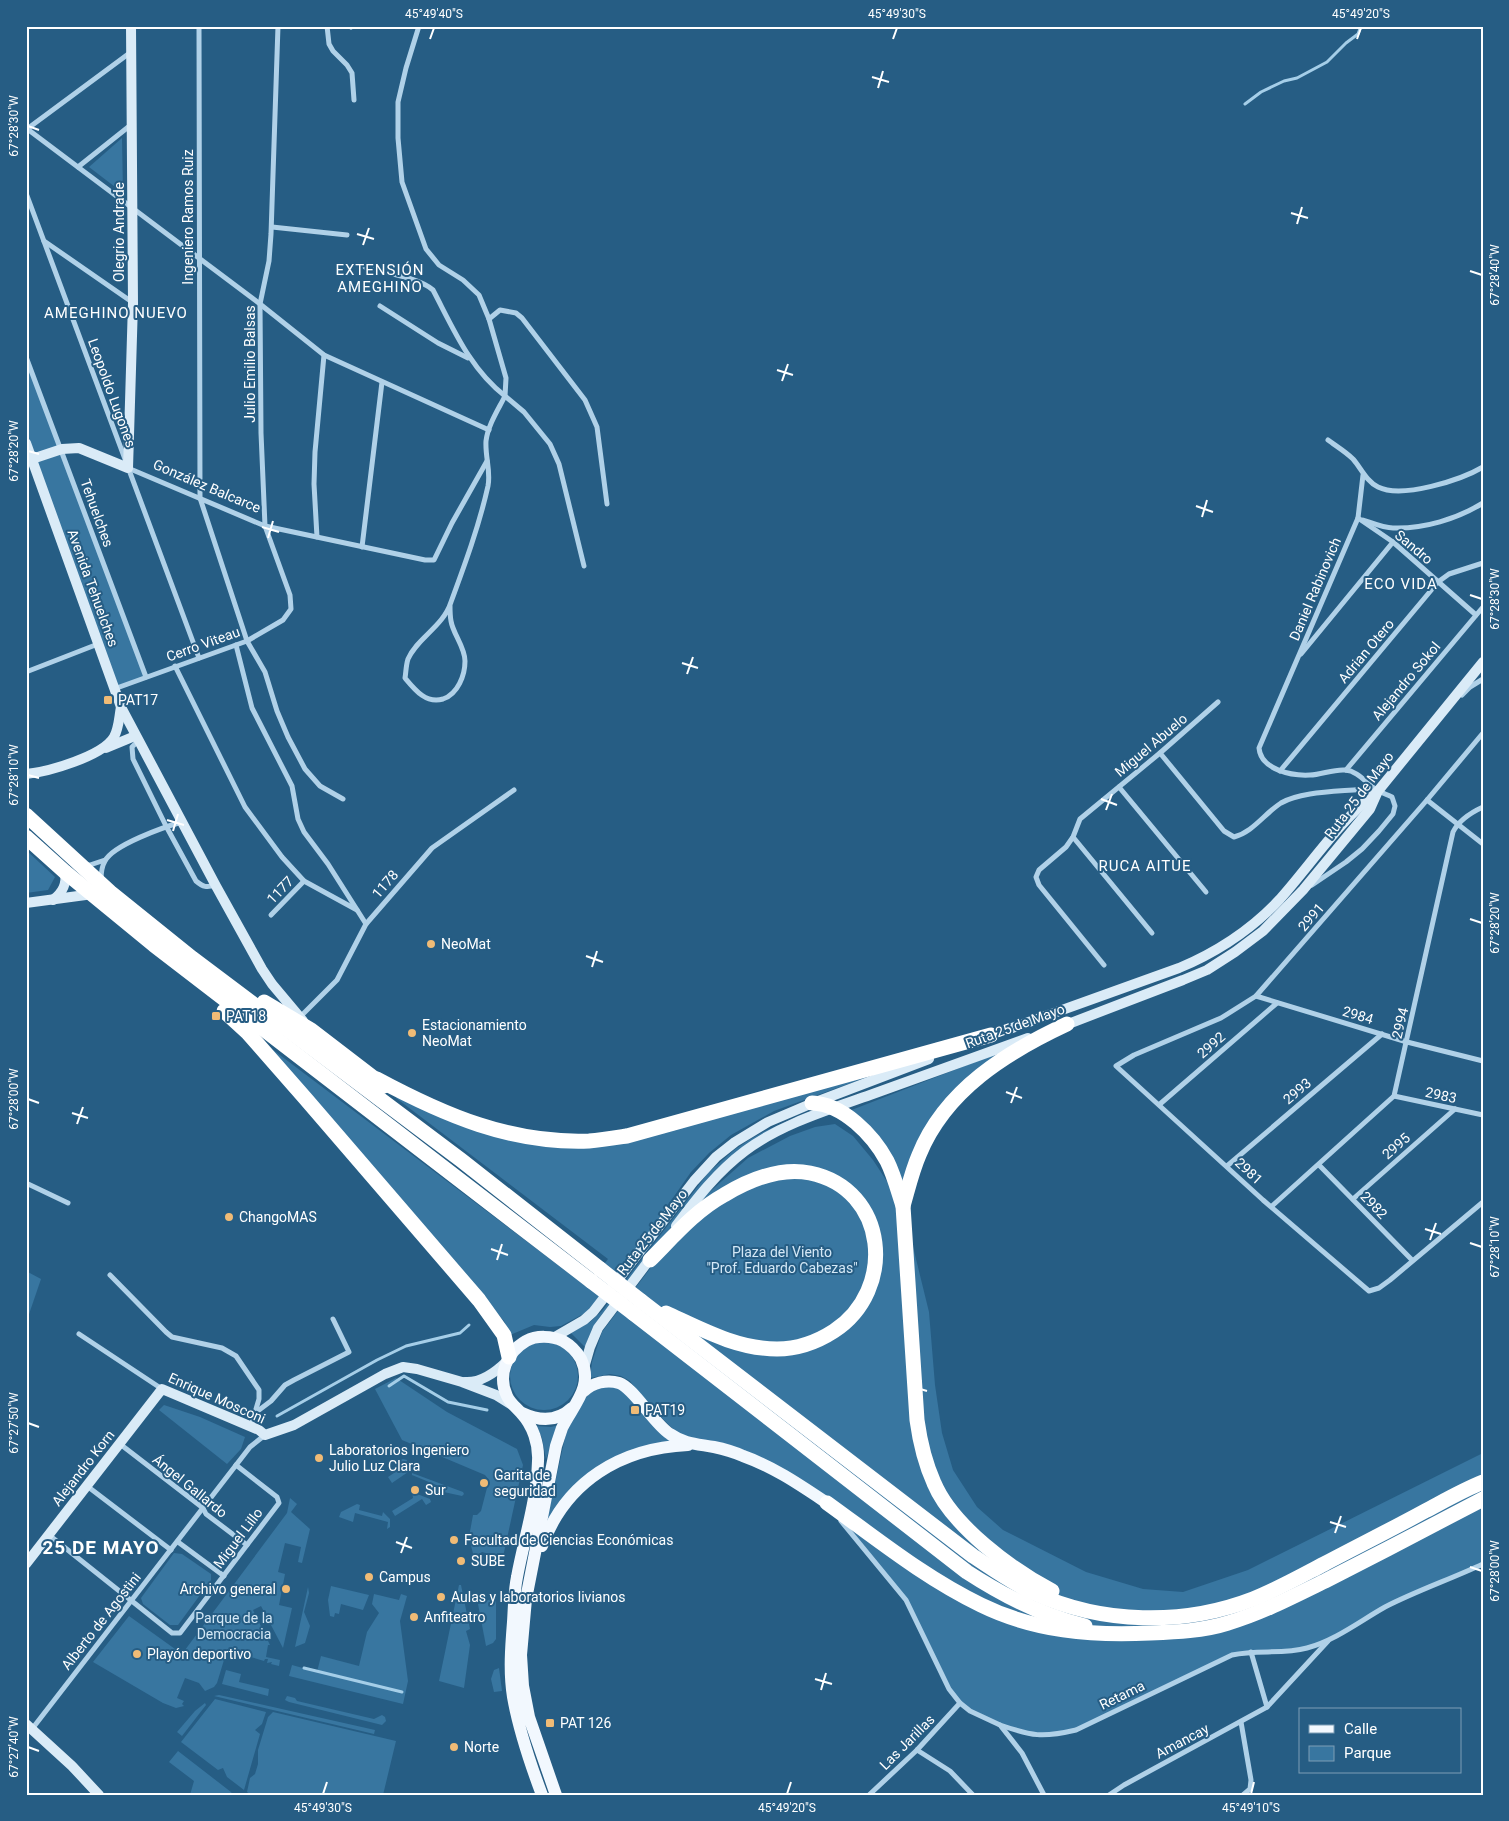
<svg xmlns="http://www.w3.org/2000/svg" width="1509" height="1821" font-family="Roboto,sans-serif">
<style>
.green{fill:#3876a0}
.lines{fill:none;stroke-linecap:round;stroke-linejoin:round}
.stream{stroke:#a5cee8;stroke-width:3}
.street{stroke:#b0d1e8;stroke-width:5}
.secondary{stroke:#daebf7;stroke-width:10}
.primary{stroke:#f2f8fe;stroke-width:12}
.highway{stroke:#fff;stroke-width:15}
.highway-bridge{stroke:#fff;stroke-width:15}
.ticks{fill:none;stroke:#fff;stroke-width:2}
.poi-dot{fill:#f0bb76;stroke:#265d84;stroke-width:2}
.labels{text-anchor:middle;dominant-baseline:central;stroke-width:4;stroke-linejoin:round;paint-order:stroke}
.street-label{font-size:14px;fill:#fff;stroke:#265d84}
.poi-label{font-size:14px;fill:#fff;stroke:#265d84;text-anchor:start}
.park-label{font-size:14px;fill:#d4e8f6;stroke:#265d84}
.neighbourhood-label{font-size:15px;letter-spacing:1px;fill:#fff;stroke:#265d84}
.district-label{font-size:19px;font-weight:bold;letter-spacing:1px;fill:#fff;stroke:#265d84}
.neatline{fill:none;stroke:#fff;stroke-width:2}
.ticks-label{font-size:12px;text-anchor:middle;fill:#fff}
</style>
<rect width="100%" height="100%" fill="#265d84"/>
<g class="green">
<polygon points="122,138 123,193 89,167"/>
<polygon points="26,357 146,677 114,689 26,443"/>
<polygon points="26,850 55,877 48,890 26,893"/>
<polygon points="256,1037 587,1287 608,1259 396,1098 400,1092 453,1118 583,1143 911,1061 774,1111 731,1135 709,1153 691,1172 629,1261 598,1301 585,1313 561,1326 550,1327 534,1325 510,1335 504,1321"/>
<polygon points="1003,1051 984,1067 903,1185 849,1111"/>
<polygon points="822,1106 766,1134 712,1176 599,1318 592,1329 585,1347 571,1333 590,1322 602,1311 708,1173 734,1150 749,1140 765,1131"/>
<polygon points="835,1124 853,1136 873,1160 903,1206 929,1312 935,1385 942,1433 953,1470 977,1507 1003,1530 1086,1572 1143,1589 1183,1592 1248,1570 1483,1453 1483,1564 1386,1607 1330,1639 1309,1647 1240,1653 1076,1730 1031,1735 970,1711 949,1689 906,1600 856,1539 805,1484 678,1434 645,1401 630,1381 621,1376 610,1374 590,1378 592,1362 602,1332 705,1196 748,1158 790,1136 815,1127"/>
<polygon points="26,1271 41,1279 26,1323"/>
<circle cx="544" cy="1376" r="34"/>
<polygon points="396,1378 447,1412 517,1449 523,1465 501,1566 493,1563 489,1554 482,1552 474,1558 469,1537 473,1515 477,1515 481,1511 489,1480 485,1475 402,1440 375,1389"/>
<polygon points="603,1387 618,1387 677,1443 609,1461 544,1533 567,1429 585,1398 592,1391"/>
<polygon points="164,1405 200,1417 245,1437 241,1449 227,1464 159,1410"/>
<polygon points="559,1425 546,1459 542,1438 536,1426 551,1427"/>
<polygon points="403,1459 407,1460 405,1468 411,1470 392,1483 388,1477 403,1467 400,1460"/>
<polygon points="412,1473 463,1492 464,1494 462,1496 439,1491 441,1487 412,1475"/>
<polygon points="412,1492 430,1499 431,1502 426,1505 422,1499 395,1516 392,1511 413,1498"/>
<polygon points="290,1498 297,1504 291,1512 310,1529 302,1563 298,1562 301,1547 285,1543 278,1572 285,1574 279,1605 292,1608 283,1648 261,1606 253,1610 270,1645 268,1645 266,1657 280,1660 279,1666 271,1664 272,1662 267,1663 268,1659 265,1659 264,1661 227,1650 217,1683 214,1687 205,1691 199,1683 185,1678 177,1698 184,1701 182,1704 184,1706 176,1708 163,1703 93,1662 129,1616 182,1654 287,1513"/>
<polygon points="357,1504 360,1505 359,1510 382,1516 383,1512 390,1519 390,1527 387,1529 388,1522 355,1513 353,1522 339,1517 341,1512"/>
<polygon points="174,1553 182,1554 211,1574 211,1580 178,1625 170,1625 143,1604 141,1598"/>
<polygon points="459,1585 461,1585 470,1629 466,1631 470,1645 464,1688 439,1681"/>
<polygon points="331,1586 369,1595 363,1610 341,1604 339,1614 335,1613 334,1617 330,1616 328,1600"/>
<polygon points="308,1587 309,1593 304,1612 310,1626 305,1643 295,1647"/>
<polygon points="374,1594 399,1600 401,1594 407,1596 400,1621 408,1681 403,1704 289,1676 292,1665 317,1672 321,1656 359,1666 367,1632 379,1613 372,1604"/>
<polygon points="496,1597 496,1639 493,1643 486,1646 478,1604"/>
<polygon points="499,1668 502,1691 494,1692 491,1679 494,1670"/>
<polygon points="226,1670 241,1674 239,1682 269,1689 268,1696 222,1684"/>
<polygon points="219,1695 375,1730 374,1734 214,1696"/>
<polygon points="287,1696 295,1698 297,1701 374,1719 382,1715 385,1717 386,1721 382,1725 289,1702 285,1700"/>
<polygon points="215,1699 266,1712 262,1724 255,1730 260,1734 244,1790 227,1777 223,1768 218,1770 181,1742"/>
<polygon points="205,1703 206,1705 182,1736 177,1732 195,1711"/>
<polygon points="273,1712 396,1741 383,1795 251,1795 247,1792 250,1778 255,1774 258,1764 258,1750 268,1717"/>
<polygon points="178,1751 231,1792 233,1795 190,1795 194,1781 169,1762"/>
</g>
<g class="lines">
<g class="stream">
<polyline points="1245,104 1261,92 1284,81 1297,78 1327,62 1346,43 1358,34 1361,26"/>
<polyline points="389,1386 404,1376 448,1402 487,1410"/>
<polyline points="277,1416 377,1360 406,1346 460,1333 469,1325"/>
<polyline points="304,1668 402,1692"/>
</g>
<g class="street">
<polyline points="199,26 200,498 247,641 265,672 277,711 288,737 305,769 320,786 343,799"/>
<polyline points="327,26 329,44 333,51 347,65 352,73 354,100"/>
<polyline points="350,26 351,27"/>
<polyline points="419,26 406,68 398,102 398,138 402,182 426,249 439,265 463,280 479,295 489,319"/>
<polyline points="26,128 260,304 324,355 489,430"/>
<polyline points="27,129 131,52"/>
<polyline points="78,167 132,124"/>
<polyline points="26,193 199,658"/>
<polyline points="272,227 347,235"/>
<polyline points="44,241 132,302"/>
<path d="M365 267C385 273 418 277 433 290 453 328 470 369 505 396 498 410 488 425 486 441 485 457 491 471 488 486 479 526 465 564 451 602 443 627 418 637 408 659 406 665 406 672 405 678 415 690 426 704 443 699 458 694 465 675 465 661 465 647 453 634 451 621 450 616 450 610 450 605"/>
<polyline points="380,306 438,343 468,358"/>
<polyline points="26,357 146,677"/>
<path d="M1328 440C1336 446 1346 452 1353 459 1361 468 1366 481 1378 487 1402 499 1461 480 1483 467"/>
<polyline points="128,468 265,526 425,560 434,560 452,523 487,461"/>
<polyline points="1358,518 1393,542 1476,615"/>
<path d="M1363 520C1372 523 1384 528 1393 528 1424 529 1457 519 1483 503"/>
<polyline points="317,537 314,484 315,452 324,355"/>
<polyline points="362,547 382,382"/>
<polyline points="584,566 559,464 550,444 524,412 505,396 506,378 489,319 500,310 516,313 522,318 585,400 597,427 607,504"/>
<polyline points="236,645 252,708 292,786 298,819 304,832 328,864 366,924"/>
<polyline points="1301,654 1393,542"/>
<polyline points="175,666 245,807 282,857 304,881 357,910"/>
<polyline points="26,672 98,644"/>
<polyline points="114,689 247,641 283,620 291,609 290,595 265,526 261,433 260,304 269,261 271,234 278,26"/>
<polyline points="1462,695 1470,687 1483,679"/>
<polyline points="1483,733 1427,800 1256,996 1221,1018 1134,1055 1116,1066 1263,1200 1369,1291 1379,1288 1390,1280 1483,1202"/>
<path d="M138 741 132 747 133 759 166 826 196 881C203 887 207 888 215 885"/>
<path d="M1160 753 1224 831 1234 837C1253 832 1264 814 1281 803 1303 790 1346 792 1372 788"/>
<polyline points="1346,770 1483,607"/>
<polyline points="1280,771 1438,582 1449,574 1483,563"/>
<polyline points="1119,787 1206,892"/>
<polyline points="1427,800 1483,844"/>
<polyline points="1073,837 1152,933"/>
<polyline points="84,865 90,865 105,860"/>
<path d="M101 880C101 874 102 866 105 861 113 845 164 827 182 822"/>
<path d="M1312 885 1346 862 1362 849 1379 831 1393 814 1395 806 1392 797C1386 794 1379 792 1374 788 1365 782 1358 771 1345 770 1333 769 1321 775 1310 775 1292 776 1261 770 1259 748L1358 518 1363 475"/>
<polyline points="271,915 304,881"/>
<polyline points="1104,965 1039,885 1036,877 1039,870 1066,847 1073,837 1080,819 1160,753 1218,702"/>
<polyline points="1256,996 1407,1042 1483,1061"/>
<polyline points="300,1017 337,980 366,924 432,848 514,790"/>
<polyline points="1394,1096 1483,1115"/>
<polyline points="1160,1104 1277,1003"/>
<polyline points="1319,1165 1412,1260"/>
<polyline points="1227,1166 1382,1034"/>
<polyline points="26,1183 68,1203"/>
<polyline points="1353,1199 1455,1109"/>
<path d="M1272 1206 1394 1096 1453 832C1459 820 1470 813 1483 807"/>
<polyline points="110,1275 166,1332 172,1337 222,1348 236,1356 259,1390 259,1399 251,1426"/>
<polyline points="79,1334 162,1389"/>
<polyline points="255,1413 271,1401 285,1385 294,1380 349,1352 333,1319"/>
<polyline points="120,1444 203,1508 206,1514 247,1545"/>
<polyline points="87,1486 171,1550"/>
<polyline points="841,1521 906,1600 949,1689 960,1703 970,1711 1000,1725 1022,1753 1044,1795"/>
<polyline points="49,1535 172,1633 180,1633 279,1503 277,1497 236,1465"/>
<polyline points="178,1542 224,1576"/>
<polyline points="1251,1652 1267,1707"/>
<polyline points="1241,1722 1251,1780 1250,1789 1243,1795"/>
<path d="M1000 1725C1032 1736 1042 1738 1076 1730L1232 1655C1257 1649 1282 1655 1307 1648 1336 1640 1360 1621 1385 1607 1416 1591 1451 1579 1483 1564"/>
<polyline points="32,1729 250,1447 265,1435"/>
<polyline points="917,1750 950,1771 973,1795"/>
<polyline points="869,1795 917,1750 960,1703"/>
<polyline points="1109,1795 1124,1785 1267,1707 1328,1641"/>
</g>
<g class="secondary">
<polyline points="26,443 121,707 216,886 262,969 272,984 303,1021"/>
<polyline points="32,459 62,449 79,448 128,468 133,303 131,26"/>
<polyline points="106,748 135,736"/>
<path d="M26 774C48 772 103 756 114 737 119 728 119 717 121 707"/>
<path d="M53 900C63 892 67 884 65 872"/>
<polyline points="26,903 93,894"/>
<polyline points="1063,1026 1183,980 1207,970 1235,952 1263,931 1303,890 1370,809 1378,791 1483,662"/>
<path d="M987 1037 1179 968C1217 952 1252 929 1280 899 1312 863 1339 821 1377 792"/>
<path d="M676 1226C697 1198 717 1172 745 1151 781 1124 828 1110 870 1095 922 1076 975 1057 1028 1038"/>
<polyline points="553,1338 584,1320 593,1312 694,1181 716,1157 735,1142 768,1122 808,1105 929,1059"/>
<polyline points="584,1368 590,1347 598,1328 653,1255"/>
<path d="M465 1382C481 1383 496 1372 507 1361"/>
<polyline points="26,1564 162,1389 259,1430 265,1435 294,1425 385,1374 403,1367 417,1369 462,1382 496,1395 512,1405"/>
<polyline points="26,1724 72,1766 99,1795"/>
</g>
<g class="primary">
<path d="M584 1391C592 1383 607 1379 619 1383 634 1388 653 1423 670 1434 684 1444 698 1444 714 1447 724 1449 734 1452 743 1456 774 1467 800 1485 827 1503"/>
<path d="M522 1413C539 1421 557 1422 572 1408"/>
<path d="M542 1546C566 1481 621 1448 688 1445"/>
<path d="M542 1795C530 1763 519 1731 513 1697 509 1672 511 1647 513 1622 514 1607 514 1591 517 1577 524 1539 537 1500 538 1461 539 1444 533 1426 521 1413 516 1407 510 1403 507 1396 497 1375 507 1352 526 1341 537 1335 552 1336 563 1341 570 1345 577 1352 581 1359 594 1387 573 1405 562 1428 560 1434 558 1440 556 1446L526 1599 521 1655 523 1686 529 1717 556 1795"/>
</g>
<g class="highway">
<polyline points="26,815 110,892 192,958 461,1160 600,1269"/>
<polyline points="26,837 65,872 154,945 591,1281"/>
<polyline points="264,1002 311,1030 384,1086"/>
<polyline points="224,1011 248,1033 305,1098 479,1300 504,1335 509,1357"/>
<path d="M377 1079C444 1115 511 1144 589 1141 602 1140 614 1138 627 1136L991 1035"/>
<path d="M812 1103C843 1104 873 1135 887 1161 894 1175 898 1191 903 1206L917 1420C920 1442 925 1463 934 1483 952 1526 1012 1570 1052 1591"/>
<path d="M903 1206C908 1189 912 1171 919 1155 945 1090 1007 1052 1067 1024"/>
<path d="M650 1260C673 1237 695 1211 724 1195 749 1180 781 1167 810 1173 888 1189 897 1290 834 1331 817 1342 798 1349 777 1349 737 1349 701 1329 666 1313"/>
<path d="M641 1301 973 1556C993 1569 1012 1583 1034 1593 1102 1624 1183 1626 1253 1599 1278 1589 1301 1576 1324 1564 1358 1546 1392 1529 1425 1511 1444 1501 1463 1490 1483 1482"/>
<path d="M633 1313 967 1572C1004 1596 1042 1616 1085 1626"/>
<path d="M827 1503C877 1539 925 1578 981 1605 1034 1631 1091 1636 1150 1633 1176 1632 1203 1631 1228 1623 1262 1613 1294 1596 1325 1581 1378 1554 1430 1527 1483 1499"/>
</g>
<g class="highway-bridge">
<polyline points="600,1269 641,1301"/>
<polyline points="591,1281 633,1313"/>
</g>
</g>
<path class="ticks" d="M430 39 434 28M893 39 897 28M1357 39 1361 28M872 77 889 82M878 88 883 71M28 126 39 130M1291 213 1308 218M1297 224 1302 207M357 234 374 239M363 245 369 228M1470 271 1482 275M777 370 793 375M782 381 788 364M28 451 39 454M1196 506 1213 512M1202 517 1207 500M262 527 279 532M268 538 273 521M1470 595 1482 599M682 663 698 668M687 674 693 657M28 775 39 778M1101 799 1117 805M1106 810 1112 794M167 820 184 825M173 831 178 814M1470 919 1482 923M586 956 603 962M592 967 597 951M1006 1092 1022 1098M28 1099 39 1103M1011 1103 1017 1087M72 1113 88 1118M77 1124 83 1107M1425 1229 1441 1234M1430 1240 1436 1223M1470 1243 1482 1247M491 1249 508 1255M497 1260 502 1244M910 1386 927 1391M916 1397 921 1380M28 1423 39 1427M1330 1522 1346 1527M1335 1533 1341 1516M396 1542 412 1548M401 1553 407 1537M1470 1567 1482 1571M815 1679 832 1684M821 1690 826 1673M28 1747 39 1751M323 1794 327 1782M787 1794 791 1782M1251 1794 1254 1782"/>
<g class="poi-dot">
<rect x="103" y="695" width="10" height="10" rx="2.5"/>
<circle cx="431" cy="944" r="5"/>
<rect x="211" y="1011" width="10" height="10" rx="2.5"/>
<circle cx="412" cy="1033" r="5"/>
<circle cx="229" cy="1217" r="5"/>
<rect x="630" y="1405" width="10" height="10" rx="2.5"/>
<circle cx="319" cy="1458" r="5"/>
<circle cx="484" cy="1483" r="5"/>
<circle cx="415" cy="1490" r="5"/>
<circle cx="454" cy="1540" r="5"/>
<circle cx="461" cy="1561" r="5"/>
<circle cx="369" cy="1577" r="5"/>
<circle cx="286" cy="1589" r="5"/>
<circle cx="441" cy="1597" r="5"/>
<circle cx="414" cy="1617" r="5"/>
<circle cx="137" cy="1654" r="5"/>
<rect x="545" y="1718" width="10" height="10" rx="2.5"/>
<circle cx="454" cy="1747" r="5"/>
</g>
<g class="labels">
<g class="street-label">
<text transform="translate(188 217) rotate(-90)">Ingeniero Ramos Ruiz</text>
<text transform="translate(119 232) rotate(-90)">Olegrio Andrade</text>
<text transform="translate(250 364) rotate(-90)">Julio Emilio Balsas</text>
<text transform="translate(112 393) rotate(70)">Leopoldo Lugones</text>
<text transform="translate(207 486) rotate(23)">González Balcarce</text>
<text transform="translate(97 513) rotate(70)">Tehuelches</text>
<text transform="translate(1414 547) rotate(40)">Sandro</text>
<text transform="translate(93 588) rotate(70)">Avenida Tehuelches</text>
<text transform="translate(1315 589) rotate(-67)">Daniel Rabinovich</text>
<text transform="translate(203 644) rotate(-20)">Cerro Viteau</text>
<text transform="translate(1366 651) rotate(-50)">Adrian Otero</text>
<text transform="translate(1406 681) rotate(-50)">Alejandro Sokol</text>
<text transform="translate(1151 745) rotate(-40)">Miguel Abuelo</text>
<text transform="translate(1359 795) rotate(-53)">Ruta 25 de Mayo</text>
<text transform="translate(385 884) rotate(-49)">1178</text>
<text transform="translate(280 890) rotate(-46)">1177</text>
<text transform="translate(1311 917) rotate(-49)">2991</text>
<text transform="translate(1358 1015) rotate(17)">2984</text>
<text transform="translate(1400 1023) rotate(-77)">2994</text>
<text transform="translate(1015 1026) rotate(-20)">Ruta 25 de Mayo</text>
<text transform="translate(1211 1045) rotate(-41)">2992</text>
<text transform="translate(1297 1091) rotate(-40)">2993</text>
<text transform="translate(1441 1095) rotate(12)">2983</text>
<text transform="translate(1396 1146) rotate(-41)">2995</text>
<text transform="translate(1249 1171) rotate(43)">2981</text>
<text transform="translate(1374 1205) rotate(46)">2982</text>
<text transform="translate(652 1232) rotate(-52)">Ruta 25 de Mayo</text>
<text transform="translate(217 1398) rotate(24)">Enrique Mosconi</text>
<text transform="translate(83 1468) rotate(-52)">Alejandro Korn</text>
<text transform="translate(190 1486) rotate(39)">Ángel Gallardo</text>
<text transform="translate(238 1538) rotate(-53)">Miguel Lillo</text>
<text transform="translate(101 1621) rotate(-52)">Alberto de Agostini</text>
<text transform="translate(1122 1695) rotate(-26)">Retama</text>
<text transform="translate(1182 1741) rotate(-28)">Amancay</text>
<text transform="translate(907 1742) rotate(-45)">Las Jarillas</text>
</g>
<g class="poi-label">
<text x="118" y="700">PAT17</text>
<text x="441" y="944">NeoMat</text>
<text x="226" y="1016">PAT18</text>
<text x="422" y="1025">Estacionamiento<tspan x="422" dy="16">NeoMat</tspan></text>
<text x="239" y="1217">ChangoMAS</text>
<text x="645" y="1410">PAT19</text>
<text x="329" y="1450">Laboratorios Ingeniero<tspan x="329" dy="16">Julio Luz Clara</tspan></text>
<text x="494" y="1475">Garita de<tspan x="494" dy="16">seguridad</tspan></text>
<text x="425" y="1490">Sur</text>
<text x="464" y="1540">Facultad de Ciencias Económicas</text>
<text x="471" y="1561">SUBE</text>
<text x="379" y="1577">Campus</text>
<text x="276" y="1589" text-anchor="end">Archivo general</text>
<text x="451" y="1597">Aulas y laboratorios livianos</text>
<text x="424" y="1617">Anfiteatro</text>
<text x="147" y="1654">Playón deportivo</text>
<text x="560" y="1723">PAT 126</text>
<text x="464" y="1747">Norte</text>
</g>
<g class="park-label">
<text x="782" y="1252">Plaza del Viento<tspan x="782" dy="16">"Prof. Eduardo Cabezas"</tspan></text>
<text x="234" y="1618">Parque de la<tspan x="234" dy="16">Democracia</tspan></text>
</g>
<g class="neighbourhood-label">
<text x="380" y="270">EXTENSIÓN<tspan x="380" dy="17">AMEGHINO</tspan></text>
<text x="116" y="313">AMEGHINO NUEVO</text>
<text x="1401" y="584">ECO VIDA</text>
<text x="1145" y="866">RUCA AITUE</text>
</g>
<g class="district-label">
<text x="101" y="1547">25 DE MAYO</text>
</g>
</g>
<rect width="1509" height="1821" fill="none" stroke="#265d84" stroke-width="55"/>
<rect x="1299" y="1708" width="162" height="65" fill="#265d84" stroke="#7d9eb5"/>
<rect x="1309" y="1725" width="25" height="8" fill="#f2f8fe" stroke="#7d9eb5"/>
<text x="1344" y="1734" font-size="15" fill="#ffffff">Calle</text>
<rect x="1309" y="1746" width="25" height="15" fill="#3876a0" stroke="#7d9eb5"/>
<text x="1344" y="1758" font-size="15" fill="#ffffff">Parque</text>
<rect x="28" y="28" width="1454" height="1766" class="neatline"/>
<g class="ticks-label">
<text x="434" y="18">45°49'40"S</text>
<text x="897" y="18">45°49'30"S</text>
<text x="1361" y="18">45°49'20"S</text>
<text transform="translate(14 126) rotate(-90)" y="4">67°28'30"W</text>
<text transform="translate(1495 275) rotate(-90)" y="4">67°28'40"W</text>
<text transform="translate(14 451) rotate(-90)" y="4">67°28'20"W</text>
<text transform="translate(1495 599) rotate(-90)" y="4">67°28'30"W</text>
<text transform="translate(14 775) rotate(-90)" y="4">67°28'10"W</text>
<text transform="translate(1495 923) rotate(-90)" y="4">67°28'20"W</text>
<text transform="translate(14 1099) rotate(-90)" y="4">67°28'00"W</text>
<text transform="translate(1495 1247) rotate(-90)" y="4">67°28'10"W</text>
<text transform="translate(14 1423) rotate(-90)" y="4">67°27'50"W</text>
<text transform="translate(1495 1571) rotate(-90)" y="4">67°28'00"W</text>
<text transform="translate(14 1747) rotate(-90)" y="4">67°27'40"W</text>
<text x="323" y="1812">45°49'30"S</text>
<text x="787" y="1812">45°49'20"S</text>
<text x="1251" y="1812">45°49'10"S</text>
</g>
</svg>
